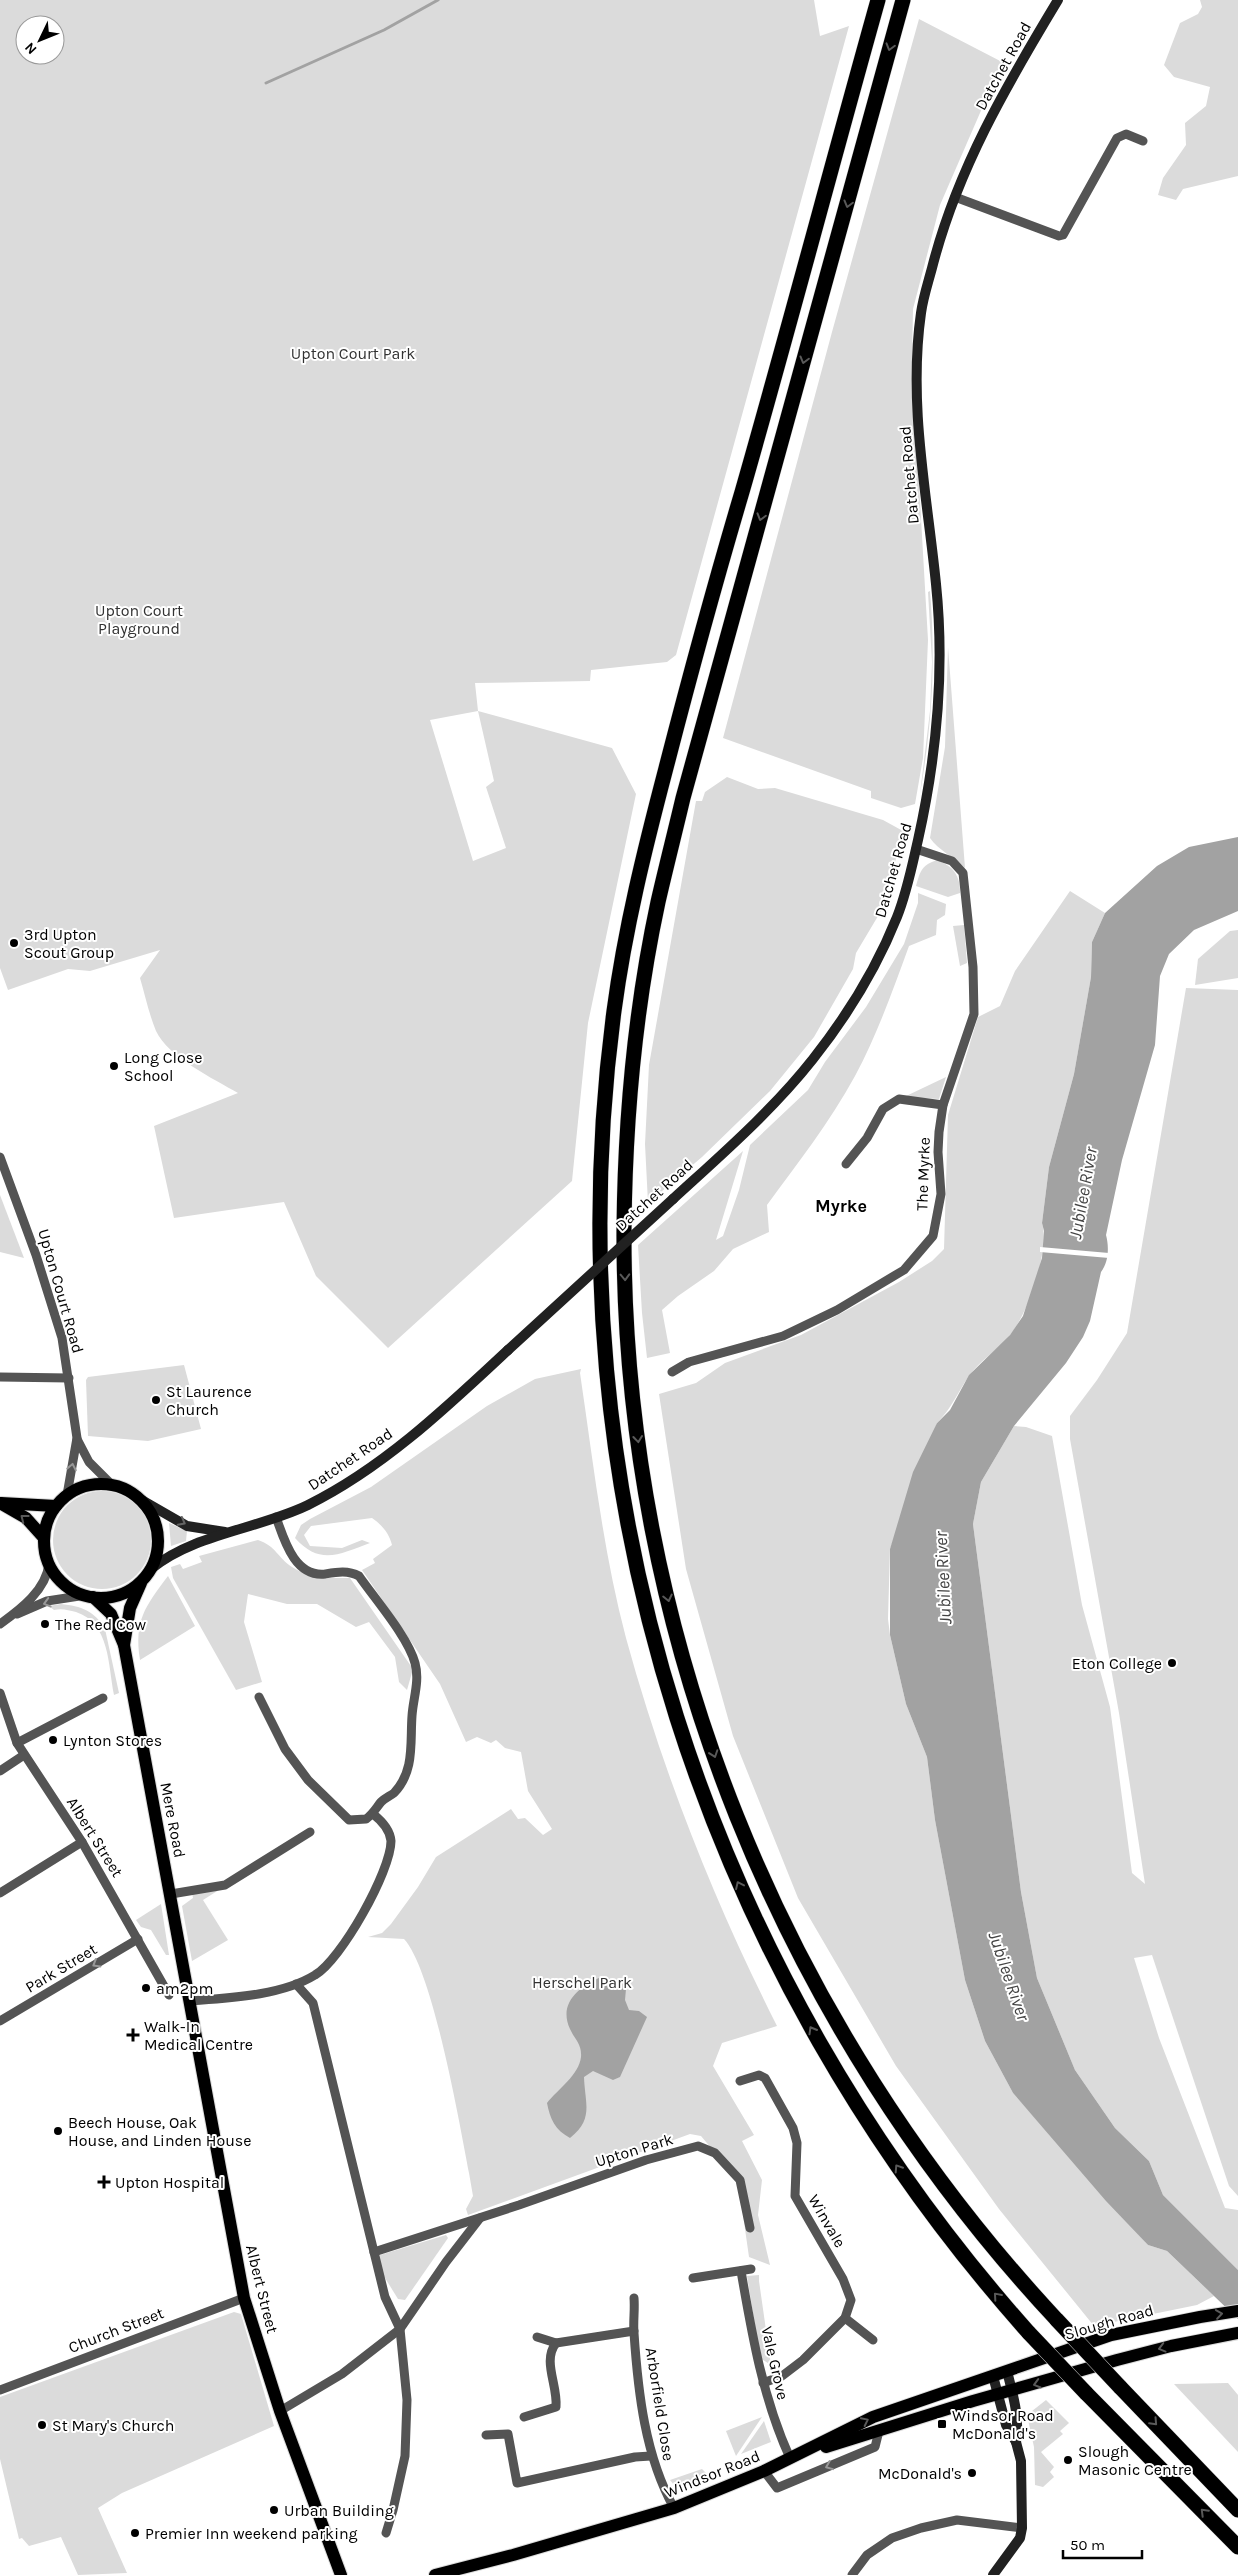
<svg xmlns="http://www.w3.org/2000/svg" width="1238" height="2575" font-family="Karla,sans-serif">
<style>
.green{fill:#dbdbdb;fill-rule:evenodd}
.water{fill:#a2a2a2}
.pier{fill:#fff}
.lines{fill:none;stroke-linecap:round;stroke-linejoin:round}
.stream{stroke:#a2a2a2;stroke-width:3}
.primary-casing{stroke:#dbdbdb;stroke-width:14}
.highway-casing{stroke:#dbdbdb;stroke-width:16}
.street{stroke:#545454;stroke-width:9}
.secondary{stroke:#212121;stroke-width:10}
.primary{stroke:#000;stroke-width:12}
.highway{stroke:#000;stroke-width:15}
.highway-bridge-casing{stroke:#dbdbdb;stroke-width:16;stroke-linecap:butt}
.secondary-bridge{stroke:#212121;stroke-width:10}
.highway-bridge{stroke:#000;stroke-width:15}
.oneway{stroke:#595959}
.oneway2{stroke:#989898}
.oneway3{stroke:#646464}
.poi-dot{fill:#000;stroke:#fff;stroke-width:2}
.labels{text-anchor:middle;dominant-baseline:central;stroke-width:4;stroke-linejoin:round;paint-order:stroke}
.street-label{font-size:16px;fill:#000;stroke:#fff}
.park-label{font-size:16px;fill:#323232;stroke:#fff}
.poi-label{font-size:16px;fill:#000;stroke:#fff;text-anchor:start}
.water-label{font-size:18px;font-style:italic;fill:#434343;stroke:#fff}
.neighbourhood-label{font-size:18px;font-weight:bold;fill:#000;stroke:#fff}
</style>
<rect width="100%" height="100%" fill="#fff"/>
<g class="green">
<path d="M0 0H814L820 36 849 26 676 655 667 662 591 670 590 681 475 683 478 711 612 748 636 794 588 1023 572 1181 388 1348 316 1276 284 1202 174 1218 154 1126 238 1093C214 1079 168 1057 156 1031 149 1014 145 995 140 978L160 950 90 971 68 969 8 990 0 968ZM25 25H55V55H25ZM478 711 494 781 486 787 506 848 473 861 430 720Z"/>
<polygon points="1200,0 1238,0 1238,176 1183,189 1176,200 1158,195 1163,178 1186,145 1185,123 1206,106 1210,87 1174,77 1164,65 1180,23 1198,14 1202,7"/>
<polygon points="919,19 1006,64 993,83 940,205 913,309 912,362 928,640 923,758 915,804 901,808 871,798 871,791 723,738 832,332"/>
<path d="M930 591C936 662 932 725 920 794L930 711 932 662 928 592Z"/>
<path d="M948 647 965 868C954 857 938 850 930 838L945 747Z"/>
<polygon points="727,777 758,789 775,788 883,820 903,831 884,906 856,953 853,969 814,1037 770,1091 702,1157 648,1203 645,1144 649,1065 696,801 702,801 705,792"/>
<path d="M937 860C953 866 960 875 960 893L948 897 916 886C920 871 922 865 937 860Z"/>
<path d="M1070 891 1105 913 1092 942 1091 977 1074 1074 1049 1167 1042 1223C1050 1250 1028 1314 1010 1335 998 1350 980 1360 969 1376 957 1393 952 1408 937 1423L890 1549 888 1619 890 1635 906 1704 927 1757 935 1820 965 1980 985 2041 1013 2093 1148 2245 1167 2251 1214 2296 1197 2305 1094 2326 999 2209 896 2066 798 1898 733 1736 686 1569 659 1394 696 1383 725 1363 801 1335 899 1282 932 1261 944 1249 948 1115 978 1017 1000 1006 1015 971Z"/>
<path d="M918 893 946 904 945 915 937 920 936 935 909 946C893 990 877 1035 855 1076 830 1122 797 1164 767 1205L769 1232 733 1249 714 1271 678 1296 662 1310 670 1353 647 1358 642 1313 638 1245 743 1151 716 1240 723 1236 739 1190 750 1145 808 1090 825 1062 866 1007 904 944 918 903Z"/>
<polygon points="964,925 967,963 960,966 953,926"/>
<polygon points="1238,930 1238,978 1195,985 1198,959 1230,931"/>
<polygon points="1186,988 1238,990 1238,2196 1229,2186 1152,1955 1134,1958 1159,2038 1225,2208 1238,2210 1238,2270 1163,2195 1149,2161 1115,2128 1075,2070 1037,1978 1021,1892 973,1524 981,1482 1014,1426 1026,1427 1052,1436 1082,1605 1110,1707 1132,1873 1145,1884 1119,1713 1070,1439 1070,1416 1097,1380 1127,1333"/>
<polygon points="946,1077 939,1099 904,1097"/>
<polygon points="0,1195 24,1258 0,1252"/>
<polygon points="184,1365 201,1429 148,1441 88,1436 86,1380 88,1377"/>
<path d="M581 1369 580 1373C593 1461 603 1551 626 1638 663 1773 714 1901 777 2026L722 2043 713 2066 754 2135 742 2141 762 2180 758 2215 770 2265 749 2257 738 2180 701 2136 690 2134 468 2215 466 2209 473 2196 469 2173C460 2126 433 1970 404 1939L368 1937 382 1933 391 1924 418 1887 436 1857 511 1809 518 1819 525 1818 543 1835 552 1829 528 1791 521 1752 505 1748 496 1740 491 1743 477 1737 466 1742 440 1684 362 1570 375 1563 373 1559 392 1545C389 1533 382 1525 372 1518L311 1526 304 1535 310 1546 342 1548 362 1540 370 1543C340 1554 320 1566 295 1538L301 1525 310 1519 371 1487 487 1406 535 1379Z"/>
<circle cx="102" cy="1540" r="49"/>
<polygon points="169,1523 187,1531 186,1541 171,1546"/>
<path d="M258 1540C276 1546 278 1558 292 1567 311 1579 329 1578 350 1578L413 1669 407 1690 399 1682 395 1657 369 1622 356 1627 317 1604H287L248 1594 244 1622 262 1682 236 1690 173 1578 171 1567 180 1564 183 1569 202 1562 199 1556Z"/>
<path d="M168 1576 195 1626 140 1660C134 1620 145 1607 168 1576Z"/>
<path d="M61 1604C81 1606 95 1611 105 1629L119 1693 114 1695C108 1665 110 1623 76 1612 68 1610 62 1608 54 1610L49 1606Z"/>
<polygon points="222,1888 203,1900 228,1940 192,1961 182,1906 193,1898 192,1893"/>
<polygon points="161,1904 169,1955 166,1955 151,1930 141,1927 136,1920"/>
<polygon points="446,2235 448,2238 405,2300 398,2299 374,2260 380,2255"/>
<polygon points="759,2275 759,2281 771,2365 760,2358 747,2276"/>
<polygon points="234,2312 241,2314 274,2426 122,2493 98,2508 127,2573 78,2575 61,2537 29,2546 22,2538 19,2539 0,2459 0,2397"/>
<polygon points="1228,2383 1238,2395 1238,2452 1174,2384"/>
<polygon points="1046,2400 1069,2423 1060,2431 1063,2434 1041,2452 1054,2467 1050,2472 1054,2477 1043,2487 1035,2485 1034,2447 1027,2415"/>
<polygon points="762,2417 736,2456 726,2431"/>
<polygon points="764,2421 771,2442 741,2454"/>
<polygon points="702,2469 708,2475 689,2484 674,2485 670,2480"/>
</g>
<g class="water">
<path d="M1238 837V911L1194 930 1169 954 1160 976 1155 1045 1122 1160 1106 1235C1109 1246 1109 1262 1101 1272L1090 1321 1083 1337 1066 1363 1014 1426 981 1482 973 1524 1021 1892 1037 1978 1075 2070 1115 2128 1149 2161 1163 2195 1238 2270V2319L1167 2251 1148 2245 1106 2201 1013 2093 985 2041 965 1980 935 1820 927 1757 906 1704 890 1635V1549L913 1472 937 1423 950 1410 969 1375 1010 1335 1023 1316 1042 1258 1044 1231 1042 1223 1049 1167 1074 1074 1091 977 1092 942 1105 913 1157 866 1189 847Z"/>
<path d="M601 1977 621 1981 626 1989 625 2000 629 2010 639 2011 647 2017 620 2077 613 2080 593 2071 584 2077C585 2104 594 2119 570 2138 555 2130 550 2119 547 2103 558 2089 579 2075 581 2057 582 2044 575 2040 570 2029 558 2003 579 1987 601 1977Z"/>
</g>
<polygon class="pier" points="1040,1247 1109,1253 1109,1258 1040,1252"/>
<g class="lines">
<polyline class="stream" points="266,83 384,30 438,0"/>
<g class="primary-casing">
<g id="primary">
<circle cx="101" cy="1541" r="57"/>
<polyline points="0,1503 26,1518 44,1538"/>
<polyline points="1,1503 56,1506"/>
<polyline points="93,1597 111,1614 124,1645 244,2298 280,2411 341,2575"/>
<polyline points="124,1645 130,1608 141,1583"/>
<polyline points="826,2447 973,2401 1117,2360 1171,2346 1238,2333"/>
<polyline points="435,2575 513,2555 674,2508 764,2471 873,2417 1111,2335 1200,2317 1238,2311"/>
</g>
</g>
<g class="highway-casing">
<g id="highway">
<path d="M878 0C832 164 789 328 742 492 715 583 690 675 666 768 645 848 625 928 614 1011 550 1493 707 1972 1029 2333"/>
<path d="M903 0 683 798C675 832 666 867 658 902 635 1009 625 1120 624 1229 622 1635 782 2025 1057 2320"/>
<polyline points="1120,2387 1238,2510"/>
<polyline points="1086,2393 1238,2547"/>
</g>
</g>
<g class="street">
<polyline points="955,197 1059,236 1063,235 1117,138 1126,134 1143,141"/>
<polyline points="0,1157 36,1255 62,1338 77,1438 67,1495"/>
<polyline points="846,1164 867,1138 883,1109 899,1099 943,1105"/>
<polyline points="672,1372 689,1362 783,1336 837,1310 904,1270 933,1236 941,1194 938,1152 939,1132 943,1105 974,1014 973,967 963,873 952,861 916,849"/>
<polyline points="0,1377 69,1378"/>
<polyline points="77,1439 89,1462 111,1484"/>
<polyline points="17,1614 47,1601 86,1595"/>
<path d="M0 1624C21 1609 46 1590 49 1564"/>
<polyline points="0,1693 17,1743 82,1842 169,1995"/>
<path d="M259 1697 285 1749 308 1780 349 1820 366 1819C373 1814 376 1808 381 1802 385 1798 390 1796 394 1793 415 1771 410 1743 412 1716 413 1699 420 1681 415 1663 408 1637 375 1599 359 1576 348 1570 337 1572 325 1574 294 1577 284 1539 276 1517"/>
<polyline points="17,1743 103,1698"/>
<polyline points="0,1771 24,1755"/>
<polyline points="0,1893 82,1842"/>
<polyline points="171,1894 225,1885 310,1832"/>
<polyline points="296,1984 313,2003 385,2297 400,2329 407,2400 405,2456 393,2510 386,2533"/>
<path d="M189 2001C228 1998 281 1996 315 1975 341 1960 391 1871 391 1841 390 1829 382 1821 373 1814"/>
<polyline points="0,2021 138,1939"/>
<polyline points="740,2081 759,2075 765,2078 793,2128 797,2143 795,2196 843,2279 851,2300 845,2318 803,2360 782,2376 763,2383"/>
<polyline points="374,2252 519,2205 646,2160 698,2146 715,2153 740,2180 750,2228"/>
<path d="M741 2271C752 2335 763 2399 790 2458"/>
<polyline points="693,2278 751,2269"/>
<path d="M634 2298C635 2310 633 2321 634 2333 638 2392 645 2456 674 2508"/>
<polyline points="845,2318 873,2340"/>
<polyline points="537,2337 556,2343 634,2331"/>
<polyline points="0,2390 244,2298"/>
<polyline points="280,2411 342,2374 400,2329 446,2262 480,2218"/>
<path d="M524 2417 556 2407C558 2385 542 2361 556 2343"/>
<polyline points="486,2435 508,2434 517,2483 635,2457 651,2456"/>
<polyline points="764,2471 777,2488 875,2447 879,2431"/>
<polyline points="852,2575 867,2555 892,2538 921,2528 957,2520 1022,2528"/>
</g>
<g class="secondary">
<path d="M673 1199C721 1155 772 1111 813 1059 847 1016 877 967 897 917 907 892 912 866 918 840 937 755 945 671 936 584 927 494 908 404 921 313 923 298 928 283 932 268 957 170 1006 86 1058 0"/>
<polyline points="140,1499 187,1526 225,1532"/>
<path d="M151 1569C193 1534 259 1529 308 1505 383 1468 447 1407 508 1350"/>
<path d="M1007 2371C1013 2395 1020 2418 1016 2442"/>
<polyline points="993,2376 1006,2425 1016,2442 1021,2461 1022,2528 1020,2538 993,2575"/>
</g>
<use href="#primary" class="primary"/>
<use href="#highway" class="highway"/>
<g class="highway-bridge-casing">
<g id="highway-bridge">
<polyline points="1057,2320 1120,2387"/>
<polyline points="1029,2333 1086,2393"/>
</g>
</g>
<polyline class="secondary-bridge" points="508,1350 673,1199"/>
<use href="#highway-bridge" class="highway-bridge"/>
</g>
<defs><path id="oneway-chevron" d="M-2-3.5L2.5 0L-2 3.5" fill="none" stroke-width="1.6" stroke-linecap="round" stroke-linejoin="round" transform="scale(1.25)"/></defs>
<g class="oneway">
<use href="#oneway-chevron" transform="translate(890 47) rotate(106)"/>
<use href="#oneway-chevron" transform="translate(848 204) rotate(105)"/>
<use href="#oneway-chevron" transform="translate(804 360) rotate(105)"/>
<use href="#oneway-chevron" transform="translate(761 517) rotate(106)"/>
<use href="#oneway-chevron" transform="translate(625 1277) rotate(88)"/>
<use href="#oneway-chevron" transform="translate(638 1439) rotate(83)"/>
<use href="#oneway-chevron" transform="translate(24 1518) rotate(-142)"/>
<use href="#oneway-chevron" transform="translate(668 1598) rotate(77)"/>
<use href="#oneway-chevron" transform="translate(714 1754) rotate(71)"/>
<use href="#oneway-chevron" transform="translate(739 1885) rotate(-115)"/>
<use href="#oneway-chevron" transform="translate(812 2030) rotate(-120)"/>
<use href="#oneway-chevron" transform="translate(898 2168) rotate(-123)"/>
<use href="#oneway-chevron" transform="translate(997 2296) rotate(-131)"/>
<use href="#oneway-chevron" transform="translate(1219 2314) rotate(-8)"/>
<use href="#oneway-chevron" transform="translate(1162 2348) rotate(165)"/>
<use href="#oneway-chevron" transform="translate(1037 2384) rotate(164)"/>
<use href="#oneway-chevron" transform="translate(865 2421) rotate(-26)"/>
<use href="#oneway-chevron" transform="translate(1154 2422) rotate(47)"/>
<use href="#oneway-chevron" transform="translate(1204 2512) rotate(-135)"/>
</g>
<g class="oneway2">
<use href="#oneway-chevron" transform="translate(72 1467) rotate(-79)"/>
<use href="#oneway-chevron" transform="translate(47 1603) rotate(164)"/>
<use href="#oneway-chevron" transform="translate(96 1964) rotate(149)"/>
<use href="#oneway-chevron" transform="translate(829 2466) rotate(158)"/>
</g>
<use class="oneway3" href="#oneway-chevron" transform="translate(182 1522) rotate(28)"/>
<g class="poi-dot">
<circle cx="14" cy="943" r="5"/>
<circle cx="114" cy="1066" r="5"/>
<circle cx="156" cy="1400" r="5"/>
<circle cx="45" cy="1624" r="5"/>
<circle cx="1172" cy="1663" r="5"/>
<circle cx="53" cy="1740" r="5"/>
<circle cx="146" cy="1988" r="5"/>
<path d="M130.5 2027.5h5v5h5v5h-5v5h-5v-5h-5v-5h5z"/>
<circle cx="58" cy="2131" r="5"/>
<path d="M101.5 2174.5h5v5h5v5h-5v5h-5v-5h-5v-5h5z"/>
<rect x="937" y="2419" width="10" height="10" rx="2.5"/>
<circle cx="42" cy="2425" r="5"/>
<circle cx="1068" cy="2460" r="5"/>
<circle cx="972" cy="2473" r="5"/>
<circle cx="274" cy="2510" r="5"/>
<circle cx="135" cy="2533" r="5"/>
</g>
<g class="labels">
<g class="street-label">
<text transform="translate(1003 66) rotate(-61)">Datchet Road</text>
<text transform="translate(909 475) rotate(-95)">Datchet Road</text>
<text transform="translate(893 870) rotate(-74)">Datchet Road</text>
<text transform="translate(923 1174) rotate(-88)">The Myrke</text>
<text transform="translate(654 1195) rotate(-42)">Datchet Road</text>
<text transform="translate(61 1291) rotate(74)">Upton Court Road</text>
<text transform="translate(350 1459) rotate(-34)">Datchet Road</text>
<text transform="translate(173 1820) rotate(79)">Mere Road</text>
<text transform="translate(95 1837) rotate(58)">Albert Street</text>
<text transform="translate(61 1968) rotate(-31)">Park Street</text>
<text transform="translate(634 2150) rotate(-17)">Upton Park</text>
<text transform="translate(827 2221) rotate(60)">Winvale</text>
<text transform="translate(262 2289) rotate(76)">Albert Street</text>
<text transform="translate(1109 2322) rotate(-16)">Slough Road</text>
<text transform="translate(116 2330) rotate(-21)">Church Street</text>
<text transform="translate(775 2363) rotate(77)">Vale Grove</text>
<text transform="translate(660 2404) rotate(81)">Arborfield Close</text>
<text transform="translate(712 2474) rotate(-22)">Windsor Road</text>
</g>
<g class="park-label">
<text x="353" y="353">Upton Court Park</text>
<text x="139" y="610">Upton Court<tspan x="139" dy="18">Playground</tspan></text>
<text x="582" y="1982">Herschel Park</text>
</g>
<g class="poi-label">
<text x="24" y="934">3rd Upton<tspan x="24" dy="18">Scout Group</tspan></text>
<text x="124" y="1057">Long Close<tspan x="124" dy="18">School</tspan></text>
<text x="166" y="1391">St Laurence<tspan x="166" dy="18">Church</tspan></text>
<text x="55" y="1624">The Red Cow</text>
<text x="1162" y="1663" text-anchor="end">Eton College</text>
<text x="63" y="1740">Lynton Stores</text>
<text x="156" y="1988">am2pm</text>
<text x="144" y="2026">Walk-In<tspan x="144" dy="18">Medical Centre</tspan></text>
<text x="68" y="2122">Beech House, Oak<tspan x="68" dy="18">House, and Linden House</tspan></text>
<text x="115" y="2182">Upton Hospital</text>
<text x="952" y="2415">Windsor Road<tspan x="952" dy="18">McDonald's</tspan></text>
<text x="52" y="2425">St Mary's Church</text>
<text x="1078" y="2451">Slough<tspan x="1078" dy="18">Masonic Centre</tspan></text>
<text x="962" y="2473" text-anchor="end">McDonald's</text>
<text x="284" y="2510">Urban Building</text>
<text x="145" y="2533">Premier Inn weekend parking</text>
</g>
<g class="water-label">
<text transform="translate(1083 1193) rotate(-80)">Jubilee River</text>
<text transform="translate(943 1578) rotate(-93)">Jubilee River</text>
<text transform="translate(1009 1976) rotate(71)">Jubilee River</text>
</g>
<g class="neighbourhood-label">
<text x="841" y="1206">Myrke</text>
</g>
</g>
<g transform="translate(40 40) rotate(227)"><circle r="24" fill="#ffffff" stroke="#999999"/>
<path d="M0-4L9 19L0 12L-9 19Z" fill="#000000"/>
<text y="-8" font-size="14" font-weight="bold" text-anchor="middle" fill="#000000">N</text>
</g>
<path d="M1063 2550v8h79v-8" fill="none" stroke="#000000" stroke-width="2.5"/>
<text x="1070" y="2550" font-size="15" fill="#000000" stroke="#ffffff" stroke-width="4" paint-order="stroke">50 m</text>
</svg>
